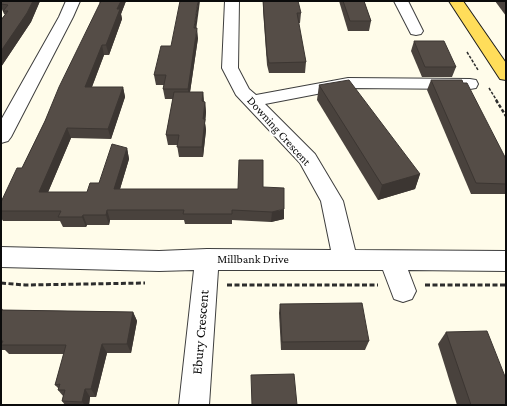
<svg xmlns="http://www.w3.org/2000/svg" width="507" height="406" font-family="'Crimson Pro',serif">
<style>
.lines{fill:none;stroke-linecap:round;stroke-linejoin:round}
.minor-casing{stroke:#3e3e3e;stroke-width:2}
.major-casing{stroke:#1c1c1c;stroke-width:2}
.path-far2{stroke:#2d2d2d;stroke-width:1.5;stroke-dasharray:3 1.5;stroke-linecap:butt}
.path-far1{stroke:#2d2d2d;stroke-width:2.5;stroke-dasharray:3.5 2;stroke-linecap:butt}
.path{stroke:#2d2d2d;stroke-width:3;stroke-dasharray:5 2.5;stroke-linecap:butt}
.minor{fill:#fff;fill-rule:evenodd}
.major{fill:#ffdd5a;fill-rule:evenodd}
.wall{fill:#49423d}
.shaded-wall{fill:#3c3632}
.building{fill:#554d47;stroke:#3c3632}
.labels{text-anchor:middle;dominant-baseline:central;stroke-width:4;stroke-linejoin:round;paint-order:stroke}
.street-label{font-size:12px;fill:#0b0b0b;stroke:#fff}
.near-street-label{font-size:14px;fill:#0b0b0b;stroke:#fff}
</style>
<rect width="100%" height="100%" fill="#fffcea"/>
<g class="lines">
<g class="minor-casing">
<g id="minor">
<polygon points="66,1 80,1 73,17 11,137 8,141 1,143 1,120 59,17"/>
<polygon points="225,1 239,1 238,68 249,89 256,95 348,78 470,79 476,80 478,84 476,88 470,89 348,88 265,104 315,154 343,201 355,250 506,251 506,271 408,270 416,291 412,299 403,302 394,299 383,270 218,270 209,405 179,405 194,270 159,271 1,267 1,247 159,251 207,249 331,250 321,201 300,163 236,95 222,68"/>
<polygon points="394,1 408,1 423,31 421,34 416,35 411,34"/>
</g>
</g>
<g class="major-casing">
<polygon id="major" points="449,1 463,1 506,63 506,80 500,79"/>
</g>
<g class="path-far2">
<polyline points="467,52 478,70"/>
<polyline points="489,88 497,101"/>
</g>
<polyline class="path-far1" points="496,100 506,116"/>
<g class="path">
<polyline points="1,283 25,285 145,283"/>
<polyline points="227,285 378,285"/>
<polyline points="425,285 506,285"/>
</g>
<use href="#minor" class="minor"/>
<use href="#major" class="major"/>
</g>
<g class="wall">
<polygon points="2,1 40,1 31,22 1,67 1,20 5,14 4,14 1,7 1,2"/>
<polygon points="99,1 126,1 121,14 122,19 109,55 104,55 92,87 123,87 125,97 111,139 71,138 48,192 87,192 99,183 127,148 129,159 120,189 238,189 263,187 284,219 271,222 232,220 232,224 185,224 184,220 110,220 109,225 87,225 86,227 63,227 60,221 3,221 1,218 1,202 22,168 45,121 100,4"/>
<polygon points="263,1 301,13 300,23 298,23 306,62 305,73 269,73 267,65 263,10"/>
<polygon points="339,1 364,1 371,21 369,31 348,31"/>
<polygon points="495,1 506,1 506,16"/>
<polygon points="198,38 190,92 203,92 204,102 205,102 206,112 205,123 206,130 203,157 179,157 177,145 168,145 166,135 173,99 165,99 163,89 164,85 156,85 154,75 171,46"/>
<polygon points="414,41 456,67 452,77 422,77 411,51"/>
<polygon points="431,80 506,159 506,194 471,194 427,90"/>
<polygon points="319,85 420,174 415,189 378,200 317,100"/>
<polygon points="280,304 369,341 365,350 281,350 279,313"/>
<polygon points="1,307 3,310 133,312 137,321 131,353 107,353 96,397 90,397 89,405 65,405 62,401 63,396 58,390 59,389 55,385 64,354 9,354 5,350 1,350"/>
<polygon points="446,332 506,405 457,405 438,344"/>
</g>
<g class="shaded-wall">
<polygon points="33,1 40,1 31,22 1,67 1,51"/>
<polygon points="121,1 126,1 121,14 122,19 109,55 106,45 117,9"/>
<polygon points="198,1 200,1 195,38 194,28"/>
<polygon points="197,28 198,38 189,99 188,89"/>
<polygon points="102,45 104,55 88,97 85,87"/>
<polygon points="123,87 125,97 111,139 108,129"/>
<polygon points="203,92 204,103 202,101"/>
<polygon points="205,102 206,112 205,123 206,130 203,157 202,147 203,119"/>
<polygon points="67,128 71,138 44,202 39,192"/>
<polygon points="127,148 129,159 117,199 114,189"/>
<polygon points="420,174 415,189 378,200 382,185"/>
<polygon points="284,209 284,219 271,222 272,212"/>
<polygon points="107,210 110,220 109,225 106,215"/>
<polygon points="83,215 87,225 86,227 82,217"/>
<polygon points="133,312 137,321 131,353 127,344"/>
<polygon points="102,344 107,353 96,397 91,389"/>
<polygon points="85,389 90,397 89,405 85,405 82,402"/>
</g>
<g class="building">
<polygon points="2,1 33,1 27,13 1,51 1,20 8,11 3,11 8,5 1,4"/>
<polygon points="101,1 121,1 117,9 120,9 106,45 102,45 85,87 123,87 108,129 67,128 39,192 87,192 90,183 99,183 112,144 127,148 114,189 238,189 239,160 263,160 263,187 284,188 284,209 272,212 232,210 232,214 183,214 184,210 107,210 106,215 83,215 82,217 58,217 61,211 1,211 1,202 17,168 22,168 45,121 59,87"/>
<polygon points="180,1 198,1 194,28 197,28 188,89 163,89 166,75 154,75 161,46 171,46"/>
<polygon points="263,1 298,1 301,13 297,13 306,62 269,63 267,55"/>
<polygon points="343,1 364,1 371,21 350,21"/>
<polygon points="414,41 444,41 456,67 425,67"/>
<polygon points="349,80 420,174 382,185 319,85"/>
<polygon points="431,80 462,80 463,83 467,83 506,159 506,184 476,183"/>
<polygon points="174,92 203,92 202,101 205,102 203,119 205,119 202,147 177,147 179,135 166,135"/>
<polygon points="362,303 369,341 282,342 280,304"/>
<polygon points="1,310 133,312 127,344 102,344 91,389 85,389 82,402 62,401 65,390 58,390 60,384 55,385 66,345 1,345 3,341 1,341"/>
<polygon points="487,331 506,379 506,405 471,405 446,332"/>
<polygon points="294,374 297,405 252,405 251,375"/>
</g>
<g class="labels">
<g class="street-label">
<text transform="translate(279 131) rotate(48)">Downing Crescent</text>
<text x="253" y="259">Millbank Drive</text>
</g>
<g class="near-street-label">
<text transform="translate(200 332) rotate(-85)">Ebury Crescent</text>
</g>
</g>
<rect width="507" height="406" fill="none" stroke="#0b0b0b" stroke-width="4"/>
</svg>
